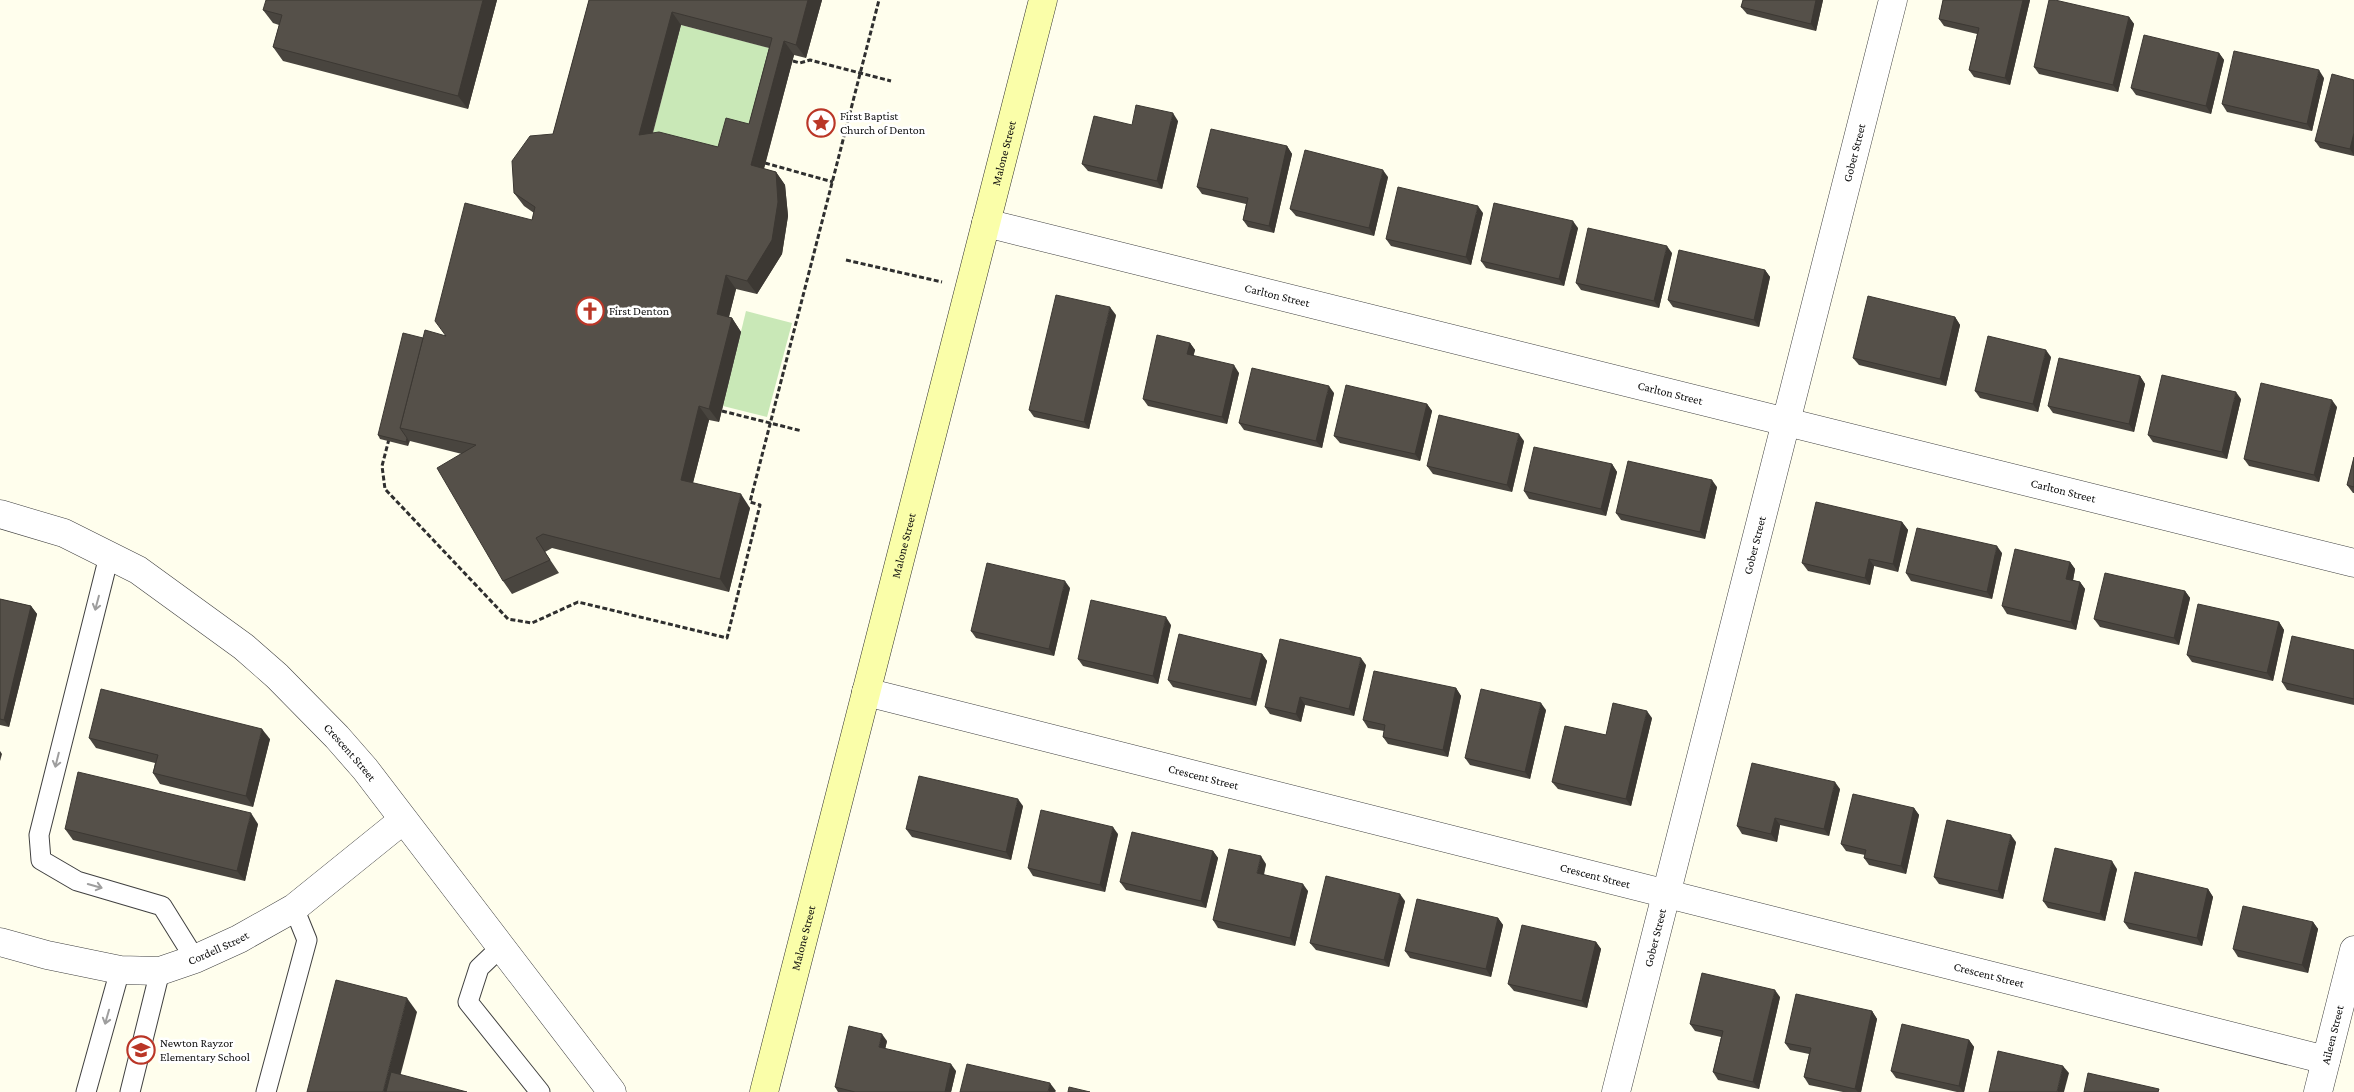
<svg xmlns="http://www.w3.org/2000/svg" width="2354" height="1092" font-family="'Crimson Pro',serif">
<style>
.green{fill:#c9e8b7}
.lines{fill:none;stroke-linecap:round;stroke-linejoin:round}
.lane-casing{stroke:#404040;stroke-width:21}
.street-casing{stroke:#404040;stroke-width:29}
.secondary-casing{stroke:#2f2f2f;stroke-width:29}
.path{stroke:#2f2f2f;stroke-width:3;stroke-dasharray:5 2.5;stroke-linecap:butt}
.lane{stroke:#fff;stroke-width:19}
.street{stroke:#fff;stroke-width:28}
.secondary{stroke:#fafea9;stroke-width:28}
.wall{fill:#49453f;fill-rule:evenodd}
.shaded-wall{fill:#3c3833}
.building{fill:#555049;stroke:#3c3833;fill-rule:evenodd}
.oneway{stroke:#9e9e9e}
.labels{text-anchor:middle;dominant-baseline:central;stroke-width:5;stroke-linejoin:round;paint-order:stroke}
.poi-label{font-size:12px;fill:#0d0d0d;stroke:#fff;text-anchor:start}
.street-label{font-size:12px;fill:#0d0d0d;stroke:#fff}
</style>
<rect width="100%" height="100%" fill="#fffeed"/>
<g class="green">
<polygon points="681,25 781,51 758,138 727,161 649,148"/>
<polygon points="746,311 792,323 767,417 723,406"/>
</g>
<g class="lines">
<g class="lane-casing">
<g id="lane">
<polyline points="109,556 39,835 41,860 77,881 162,906 195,959"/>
<polyline points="501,947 479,968 468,1002 540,1092"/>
<polyline points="86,1092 120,970"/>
<polyline points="130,1092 160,971"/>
<polyline points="266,1092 307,940 294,908"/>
</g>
</g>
<g class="street-casing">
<g id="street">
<path id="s1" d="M986 223 2354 563"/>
<path id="s2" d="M0 514 64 533 138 570 244 647 277 676 337 737 365 769 612 1092"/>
<path id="s3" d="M866 692 2326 1060"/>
<path id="s4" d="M0 942 47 955 120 970 160 971 195 959 239 939 294 908 403 820"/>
<path id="s5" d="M1616 1092 1893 0"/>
<path id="s6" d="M2318 1092 2354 950"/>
</g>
</g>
<g class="secondary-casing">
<g id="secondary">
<path id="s7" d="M764 1092 1043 0"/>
</g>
</g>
<g class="path">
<polyline points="793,61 800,63 810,60 891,81"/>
<polyline points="765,163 833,182"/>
<polyline points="846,260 942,282"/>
<polyline points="722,411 802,431"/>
<polyline points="389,439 382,466 385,489 508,619 532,623 578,602 727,638 760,505 750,502 879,0"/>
</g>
<use href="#lane" class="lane"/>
<use href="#street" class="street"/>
<use href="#secondary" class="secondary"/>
</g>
<g class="wall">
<polygon points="497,0 468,109 283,61 273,47 279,25 273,23 263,10"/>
<path d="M589 0H822L806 58 794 55 764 169 776 172 785 185 788 216 782 254 757 294 736 289 729 317 732 318 741 332 719 422 709 420 693 483 750 508 729 592 552 548 545 552 559 573 512 594 503 581 462 454 410 441 408 446 380 439 378 435 423 338 446 336 532 220 534 213 524 206 514 193 553 134ZM681 25 769 48 749 124 718 147 653 133Z"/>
<polygon points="1743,0 1823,0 1816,31 1747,14 1741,7"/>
<polygon points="1943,0 2030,0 2010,85 1974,77 1969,70 1977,34 1944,26 1939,19"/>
<polygon points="2129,17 2134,24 2118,92 2039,74 2034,67"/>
<polygon points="2219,53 2224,60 2211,114 2136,95 2131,88"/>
<polygon points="2324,78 2312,131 2227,112 2222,104"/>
<polygon points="2354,80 2354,156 2320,148 2315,141"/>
<polygon points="1178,121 1162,189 1088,171 1082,164 1132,125"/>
<polygon points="1287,146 1292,154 1274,233 1248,227 1243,220 1246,204 1202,194 1197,187"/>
<polygon points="1388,177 1374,236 1296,216 1290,209"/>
<polygon points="1483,213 1471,265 1391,246 1386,239"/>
<polygon points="1578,228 1564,286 1486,268 1481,261"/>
<polygon points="1672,253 1659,308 1581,290 1576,283"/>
<polygon points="1765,270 1770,277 1759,327 1673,307 1668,300"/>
<polygon points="1116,315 1089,429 1034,417 1029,410"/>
<polygon points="1955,317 1960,325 1946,386 1859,365 1853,358"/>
<polygon points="1190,343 1195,350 1193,356 1239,373 1227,424 1148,406 1143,399"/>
<polygon points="2051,357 2038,412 1980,398 1975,391"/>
<polygon points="2140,376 2145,384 2134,432 2053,413 2048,406"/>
<polygon points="1334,393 1322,448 1244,430 1239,423"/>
<polygon points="2241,399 2227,459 2153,442 2148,435"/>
<polygon points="1427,404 1432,411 1420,461 1340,443 1334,436"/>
<polygon points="2337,407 2319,482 2249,466 2244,459"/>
<polygon points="1524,441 1512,492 1433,474 1427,466"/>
<polygon points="2354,457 2354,493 2353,493 2347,485"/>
<polygon points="1612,464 1617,472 1606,516 1529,499 1524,491"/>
<polygon points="1717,487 1705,539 1621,520 1616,513"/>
<polygon points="1902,522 1908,530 1898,572 1874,566 1870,585 1808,571 1802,563"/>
<polygon points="2002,553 1992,599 1911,581 1906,573"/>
<polygon points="2070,562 2075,569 2073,580 2080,582 2085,589 2076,630 2007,614 2002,606"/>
<polygon points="1070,588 1054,656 976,638 971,631"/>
<polygon points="2185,591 2190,598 2179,645 2100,627 2094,619"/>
<polygon points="0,599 31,606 37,614 9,727 0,725"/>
<polygon points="2279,622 2284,630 2273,681 2192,662 2187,655"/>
<polygon points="1171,625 1158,684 1083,666 1078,659"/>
<polygon points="2354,650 2354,705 2287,690 2282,682"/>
<polygon points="1262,654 1267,661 1256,706 1173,687 1168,680"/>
<polygon points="1366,665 1354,716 1305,705 1301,722 1270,714 1265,707"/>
<polygon points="1456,688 1461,696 1448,757 1388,744 1383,737 1384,731 1368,728 1363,720"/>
<polygon points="1546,710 1530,779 1470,765 1465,758"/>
<polygon points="1652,718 1631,806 1558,789 1552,782 1606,735"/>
<polygon points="89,738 270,739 253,807 160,784 153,773 155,763 96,748"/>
<polygon points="1840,789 1829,836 1780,825 1777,842 1742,834 1737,826"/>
<polygon points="1023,806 1011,860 912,837 906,829"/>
<polygon points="1914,808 1919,815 1906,874 1869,865 1864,858 1865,855 1846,851 1841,844"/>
<polygon points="258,824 245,881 73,840 65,829"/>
<polygon points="1118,834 1105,892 1033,876 1028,868"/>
<polygon points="2016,842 2003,899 1939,884 1934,877"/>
<polygon points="1213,851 1218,858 1206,908 1126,890 1120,882"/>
<polygon points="1266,864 1264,875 1308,891 1295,946 1218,928 1213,920"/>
<polygon points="2117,869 2105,921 2048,908 2043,901"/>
<polygon points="2208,889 2213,897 2202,946 2129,929 2124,922"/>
<polygon points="1405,901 1389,967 1316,950 1310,943"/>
<polygon points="1498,918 1503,925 1491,977 1410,958 1405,951"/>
<polygon points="2313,922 2318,929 2308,973 2238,957 2233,949"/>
<polygon points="1596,942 1601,949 1587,1008 1514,991 1508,984"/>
<polygon points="1780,997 1759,1089 1718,1080 1713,1072 1721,1037 1695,1031 1690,1024"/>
<polygon points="1872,1011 1877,1019 1861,1092 1843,1092 1809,1085 1804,1077 1809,1054 1790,1050 1785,1043"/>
<polygon points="1969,1040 1974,1047 1964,1092 1957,1092 1896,1078 1891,1071"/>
<polygon points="887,1041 885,1049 956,1071 951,1092 838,1092 835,1087"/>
</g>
<g class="shaded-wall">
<polygon points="483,0 497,0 468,109 458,96"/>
<polygon points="808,0 822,0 806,58 796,45"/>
<polygon points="1816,0 1823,0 1816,31 1811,24"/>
<polygon points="2023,0 2030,0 2010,85 2005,78"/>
<polygon points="672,12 681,25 648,148 639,135"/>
<polygon points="2129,17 2134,24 2118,92 2113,85"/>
<polygon points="784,41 794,55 761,179 751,165"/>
<polygon points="2219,53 2224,60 2211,114 2206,106"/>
<polygon points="2319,70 2324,78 2312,131 2307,124"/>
<polygon points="1173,113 1178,121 1162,189 1157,181"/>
<polygon points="2354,133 2354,155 2350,149"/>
<polygon points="1287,146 1292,154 1274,233 1269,226"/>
<polygon points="1383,170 1388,177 1374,236 1369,228"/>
<polygon points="776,172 785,185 788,216 782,254 757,294 747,281"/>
<polygon points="1478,206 1483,213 1471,265 1466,257"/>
<polygon points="1573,221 1578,228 1564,286 1559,279"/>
<polygon points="1667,246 1672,253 1659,308 1654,301"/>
<polygon points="1765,270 1770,277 1759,327 1754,320"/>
<polygon points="726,275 736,289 726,328 717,314"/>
<polygon points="1110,307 1116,315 1089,429 1084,422"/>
<polygon points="1955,317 1960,325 1946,386 1940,379"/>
<polygon points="732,318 741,332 719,422 709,409"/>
<polygon points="1190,343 1195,350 1192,362 1187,354"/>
<polygon points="2046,350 2051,357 2038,412 2033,404"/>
<polygon points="1234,365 1239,373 1227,424 1222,417"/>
<polygon points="2140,376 2145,384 2134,432 2129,424"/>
<polygon points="1329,386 1334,393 1322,448 1316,441"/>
<polygon points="2236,392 2241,399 2227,459 2222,452"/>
<polygon points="2332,400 2337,407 2319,482 2314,475"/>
<polygon points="1427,404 1432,411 1420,461 1415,454"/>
<polygon points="699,406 709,420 690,494 681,480"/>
<polygon points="1519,434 1524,441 1512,492 1507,485"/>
<polygon points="407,438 409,441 408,446 406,442"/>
<polygon points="1612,464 1617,472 1606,516 1601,509"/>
<polygon points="1712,480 1717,487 1705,539 1700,532"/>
<polygon points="741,494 750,508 729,592 720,579"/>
<polygon points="1902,522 1908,530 1898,572 1893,564"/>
<polygon points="1997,546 2002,553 1992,599 1987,592"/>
<polygon points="1869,559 1874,566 1870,585 1865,578"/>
<polygon points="2070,562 2075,569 2072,586 2066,579"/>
<polygon points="1065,581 1070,588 1054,656 1049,649"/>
<polygon points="2080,582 2085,589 2076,630 2071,622"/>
<polygon points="2185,591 2190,598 2179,645 2174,638"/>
<polygon points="31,606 37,614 9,727 4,720"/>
<polygon points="1166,617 1171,625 1158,684 1153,676"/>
<polygon points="2279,622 2284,630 2273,681 2267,673"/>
<polygon points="1262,654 1267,661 1256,706 1251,699"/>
<polygon points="1361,658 1366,665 1354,716 1349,709"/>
<polygon points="1456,688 1461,696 1448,757 1443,750"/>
<polygon points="1300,697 1305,705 1301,722 1296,714"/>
<polygon points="1541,703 1546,710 1530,779 1525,772"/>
<polygon points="1647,711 1652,718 1631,806 1626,799"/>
<polygon points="262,729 270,739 253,807 246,796"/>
<polygon points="0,751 2,754 0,761"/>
<polygon points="1835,782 1840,789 1829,836 1824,829"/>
<polygon points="1018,799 1023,806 1011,860 1006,852"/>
<polygon points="1914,808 1919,815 1906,874 1901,866"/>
<polygon points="251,813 258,824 245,881 237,871"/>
<polygon points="1775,818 1780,825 1777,842 1771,834"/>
<polygon points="1113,827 1118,834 1105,892 1100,885"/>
<polygon points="2011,835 2016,842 2003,899 1998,891"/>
<polygon points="1213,851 1218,858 1206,908 1201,901"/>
<polygon points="1261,856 1266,864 1262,880 1257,873"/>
<polygon points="2112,861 2117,869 2105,921 2100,914"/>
<polygon points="1303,884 1308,891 1295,946 1290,938"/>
<polygon points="2208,889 2213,897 2202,946 2197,938"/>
<polygon points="1400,894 1405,901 1389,967 1384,960"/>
<polygon points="1498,918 1503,925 1491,977 1486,969"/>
<polygon points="2313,922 2318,929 2308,973 2302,965"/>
<polygon points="1596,942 1601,949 1587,1008 1582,1001"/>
<polygon points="1775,990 1780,997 1759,1089 1753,1082"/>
<polygon points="407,998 417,1012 396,1092 383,1092"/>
<polygon points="1872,1011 1877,1019 1861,1092 1858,1092 1855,1089"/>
<polygon points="882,1034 887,1041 884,1054 879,1047"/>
<polygon points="1969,1040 1974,1047 1964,1092 1963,1092 1959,1086"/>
<polygon points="951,1064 956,1071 951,1092 945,1092"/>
<polygon points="2063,1066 2069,1073 2064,1092 2057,1092"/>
<polygon points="1050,1083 1056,1091 1055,1092 1048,1092"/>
</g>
<g class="building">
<polygon points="266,0 483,0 458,96 273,47 282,15 263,10"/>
<path d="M589 0H808L796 45 784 41 751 165 776 172 778 202 772 240 747 281 726 275 717 314 732 318 709 409 699 406 681 480 741 494 720 579 543 534 536 538 550 560 503 581 437 468 476 445 400 428 425 330 446 336 435 321 465 203 532 220 535 207 514 193 512 161 530 136 553 134ZM672 12 772 38 749 124 726 118 718 147 659 132 639 135Z"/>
<polygon points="1743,0 1816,0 1811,24 1741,7"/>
<polygon points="1943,0 2023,0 2005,78 1969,70 1979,28 1939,19"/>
<polygon points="2049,0 2055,0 2129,17 2113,85 2034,67"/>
<polygon points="2144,35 2219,53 2206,106 2131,88"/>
<polygon points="2234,51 2319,70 2307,124 2222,104"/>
<polygon points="2332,74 2354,80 2354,133 2350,149 2315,141"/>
<polygon points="1136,105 1173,113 1157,181 1082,164 1094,116 1132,125"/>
<polygon points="1211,129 1287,146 1269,226 1243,220 1248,198 1197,187"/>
<polygon points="1305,150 1383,170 1369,228 1290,209"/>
<polygon points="1398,187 1478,206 1466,257 1386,239"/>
<polygon points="1494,203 1573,221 1559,279 1481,261"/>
<polygon points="1588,228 1667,246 1654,301 1576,283"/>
<polygon points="1679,250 1765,270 1754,320 1668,300"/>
<polygon points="1056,295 1110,307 1084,422 1029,410"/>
<polygon points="1868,296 1955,317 1940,379 1853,358"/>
<polygon points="403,333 423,338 400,428 407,438 406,442 378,435"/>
<polygon points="1157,335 1190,343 1187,354 1234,365 1222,417 1143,399"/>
<polygon points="1988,336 2046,350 2033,404 1975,391"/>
<polygon points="2059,358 2140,376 2129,424 2048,406"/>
<polygon points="1252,368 1329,386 1316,441 1239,423"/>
<polygon points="2162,375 2236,392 2222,452 2148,435"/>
<polygon points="2261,383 2332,400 2314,475 2244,459"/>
<polygon points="1346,385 1427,404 1415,454 1334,436"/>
<polygon points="1439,415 1519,434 1507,485 1427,466"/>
<polygon points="1534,447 1612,464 1601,509 1524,491"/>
<polygon points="2354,457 2354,487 2347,485"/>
<polygon points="1628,461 1712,480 1700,532 1616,513"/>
<polygon points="1816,502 1902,522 1893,564 1869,559 1865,578 1802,563"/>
<polygon points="1917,528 1997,546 1987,592 1906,573"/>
<polygon points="2015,549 2070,562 2066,579 2080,582 2071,622 2002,606"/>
<polygon points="987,563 1065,581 1049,649 971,631"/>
<polygon points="2105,573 2185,591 2174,638 2094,619"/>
<polygon points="0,599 31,606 4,720 0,719"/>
<polygon points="1091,600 1166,617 1153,676 1078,659"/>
<polygon points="2198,604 2279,622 2267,673 2187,655"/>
<polygon points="1179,634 1262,654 1251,699 1168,680"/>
<polygon points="2292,636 2354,650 2354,699 2282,682"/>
<polygon points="1280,639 1361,658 1349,709 1300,697 1296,714 1265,707"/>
<polygon points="1374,671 1456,688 1443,750 1383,737 1385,725 1363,720"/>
<polygon points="101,689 262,729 246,796 153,773 158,755 89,738"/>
<polygon points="1481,689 1541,703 1525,772 1465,758"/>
<polygon points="1613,703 1647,711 1626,799 1552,782 1565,726 1606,735"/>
<polygon points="1752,763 1835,782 1824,829 1775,818 1771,834 1737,826"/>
<polygon points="78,772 251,813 237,871 65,829"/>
<polygon points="919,776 1018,799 1006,852 906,829"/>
<polygon points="1853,794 1914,808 1901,866 1864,858 1866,850 1841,844"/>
<polygon points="1041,810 1113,827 1100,885 1028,868"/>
<polygon points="1947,820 2011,835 1998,891 1934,877"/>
<polygon points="1132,832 1213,851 1201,901 1120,882"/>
<polygon points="2055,848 2112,861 2100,914 2043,901"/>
<polygon points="1229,849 1261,856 1257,873 1303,884 1290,938 1213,920"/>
<polygon points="2135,872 2208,889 2197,938 2124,922"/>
<polygon points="1326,876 1400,894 1384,960 1310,943"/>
<polygon points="1417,899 1498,918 1486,969 1405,951"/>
<polygon points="2243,906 2313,922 2302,965 2233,949"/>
<polygon points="1522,925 1596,942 1582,1001 1508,984"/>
<polygon points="1702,973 1775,990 1753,1082 1713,1072 1723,1031 1690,1024"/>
<polygon points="336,980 407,998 383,1092 307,1092"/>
<polygon points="1796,994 1872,1011 1855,1089 1804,1077 1811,1048 1785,1043"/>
<polygon points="1902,1024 1969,1040 1959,1086 1891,1071"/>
<polygon points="849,1026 882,1034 879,1047 951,1064 945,1092 855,1092 835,1087"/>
<polygon points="1998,1051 2063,1066 2057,1092 1989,1092"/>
<polygon points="967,1064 1050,1083 1048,1092 960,1092"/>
<polygon points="391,1072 467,1092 386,1092"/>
<polygon points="2088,1073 2159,1089 2158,1092 2084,1092"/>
<polygon points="1069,1087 1090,1092 1068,1092"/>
</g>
<defs><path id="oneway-shaft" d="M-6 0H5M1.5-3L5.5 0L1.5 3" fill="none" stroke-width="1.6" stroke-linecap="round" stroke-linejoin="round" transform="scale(1.25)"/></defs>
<g class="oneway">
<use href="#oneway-shaft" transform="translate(97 603) rotate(105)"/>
<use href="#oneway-shaft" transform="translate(57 760) rotate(104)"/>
<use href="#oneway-shaft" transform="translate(95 886) rotate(16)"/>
<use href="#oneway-shaft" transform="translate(107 1017) rotate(106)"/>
</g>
<defs>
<g id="sight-ring" transform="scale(1.4375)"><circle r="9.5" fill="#fff" stroke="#ba3627" stroke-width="1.5"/><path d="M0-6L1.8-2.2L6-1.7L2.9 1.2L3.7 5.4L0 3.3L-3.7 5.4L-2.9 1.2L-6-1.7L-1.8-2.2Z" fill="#ba3627"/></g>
<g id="church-ring" transform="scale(1.4375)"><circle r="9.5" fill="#fff" stroke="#ba3627" stroke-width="1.5"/><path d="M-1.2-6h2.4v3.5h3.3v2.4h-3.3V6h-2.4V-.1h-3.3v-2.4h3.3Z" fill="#ba3627"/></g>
<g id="school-ring" transform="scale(1.4375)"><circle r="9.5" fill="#fff" stroke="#ba3627" stroke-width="1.5"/><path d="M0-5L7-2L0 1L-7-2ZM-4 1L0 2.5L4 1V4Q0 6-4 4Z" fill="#ba3627"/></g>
</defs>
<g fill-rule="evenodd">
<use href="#sight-ring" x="821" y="123"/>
<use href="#church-ring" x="590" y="311"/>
<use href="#school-ring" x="141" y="1050"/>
</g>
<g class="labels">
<g class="poi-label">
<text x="840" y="116">First Baptist<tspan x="840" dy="14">Church of Denton</tspan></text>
<text x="609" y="311">First Denton</text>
<text x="160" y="1043">Newton Rayzor<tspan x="160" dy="14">Elementary School</tspan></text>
</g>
<g class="street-label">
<text stroke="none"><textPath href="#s7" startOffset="969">Malone Street</textPath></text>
<text stroke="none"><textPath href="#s5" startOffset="969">Gober Street</textPath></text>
<text stroke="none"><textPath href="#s1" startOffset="300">Carlton Street</textPath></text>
<text stroke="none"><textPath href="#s1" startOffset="705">Carlton Street</textPath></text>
<text stroke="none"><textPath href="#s1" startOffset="1110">Carlton Street</textPath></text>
<text stroke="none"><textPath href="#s7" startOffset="564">Malone Street</textPath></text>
<text stroke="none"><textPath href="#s5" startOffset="564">Gober Street</textPath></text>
<text stroke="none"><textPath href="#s2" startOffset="430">Crescent Street</textPath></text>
<text stroke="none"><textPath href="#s3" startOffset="348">Crescent Street</textPath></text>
<text stroke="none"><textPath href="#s3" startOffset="752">Crescent Street</textPath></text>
<text stroke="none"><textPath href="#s7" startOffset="159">Malone Street</textPath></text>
<text stroke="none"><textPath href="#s5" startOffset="159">Gober Street</textPath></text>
<text stroke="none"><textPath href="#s4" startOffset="226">Cordell Street</textPath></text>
<text stroke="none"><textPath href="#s3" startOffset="1158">Crescent Street</textPath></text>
<text stroke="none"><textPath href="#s6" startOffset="59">Aileen Street</textPath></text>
</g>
</g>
</svg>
